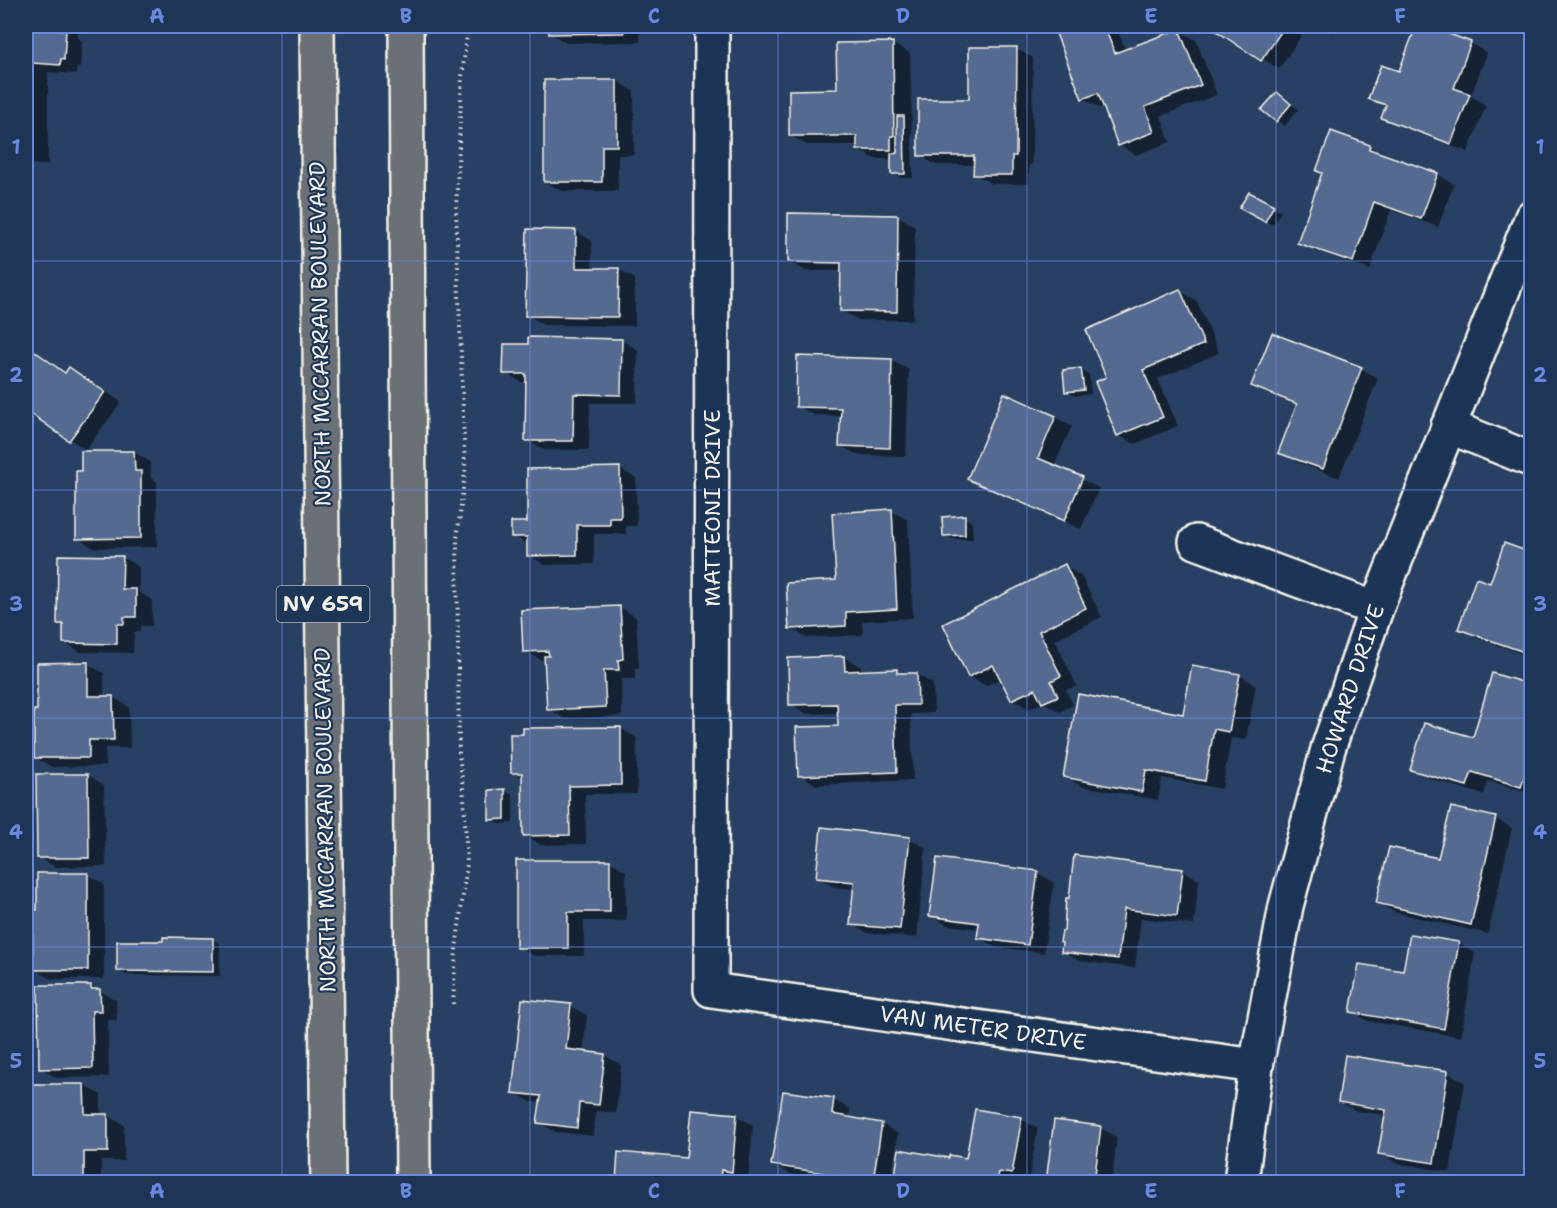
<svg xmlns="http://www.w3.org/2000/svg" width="1557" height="1208" font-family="'Shantell Sans',sans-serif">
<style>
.shadow{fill:#0007}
.building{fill:#556a91;stroke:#f4f1e8;stroke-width:1.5}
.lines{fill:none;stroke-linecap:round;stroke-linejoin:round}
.minor-casing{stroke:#f4f1e8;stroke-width:38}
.tertiary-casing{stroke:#f4f1e8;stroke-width:38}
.primary-casing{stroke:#f4f1e8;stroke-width:38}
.path{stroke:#f4f1e8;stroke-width:4;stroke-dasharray:1.5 4.5;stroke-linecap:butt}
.minor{stroke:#1d3557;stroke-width:33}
.tertiary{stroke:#1d3557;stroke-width:33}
.primary{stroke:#6b7074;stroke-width:33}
.grid{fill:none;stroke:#6887de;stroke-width:1.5;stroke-opacity:0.55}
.labels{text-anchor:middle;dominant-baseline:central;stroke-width:4.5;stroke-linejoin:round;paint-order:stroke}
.shield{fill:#1d3557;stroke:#b4b9bc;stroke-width:1.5}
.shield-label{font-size:21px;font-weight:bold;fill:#f4f1e8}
.street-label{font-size:22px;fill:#f4f1e8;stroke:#1d3557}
.neatline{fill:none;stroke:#6887de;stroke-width:2}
.grid-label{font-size:20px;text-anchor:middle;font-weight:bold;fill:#6887de}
</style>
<rect width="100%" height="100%" fill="#284063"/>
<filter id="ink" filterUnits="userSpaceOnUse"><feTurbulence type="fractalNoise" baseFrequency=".0167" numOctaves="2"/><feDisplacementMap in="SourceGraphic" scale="12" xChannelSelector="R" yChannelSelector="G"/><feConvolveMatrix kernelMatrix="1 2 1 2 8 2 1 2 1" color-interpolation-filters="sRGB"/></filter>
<g filter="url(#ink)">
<g class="shadow">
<polygon points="26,26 78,26 78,38 82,41 80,68 77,67 76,74 48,72 48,165 26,164"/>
<polygon points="550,26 640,26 640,42 567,43 551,34"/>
<polygon points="1059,26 1116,26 1126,51 1179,31 1196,40 1217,95 1161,116 1170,142 1136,155 1119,145 1104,106 1099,108 1083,98 1055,27"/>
<polygon points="1216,26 1308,26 1279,69 1214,28"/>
<polygon points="1321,26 1339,26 1334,33"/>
<polygon points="1418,26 1423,26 1471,44 1487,53 1471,96 1486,105 1468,152 1400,126 1383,117 1387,108 1370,98 1400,73"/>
<polygon points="1494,26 1508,26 1506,30"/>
<polygon points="838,44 893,44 910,53 913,178 901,178 893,173 892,159 875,159 858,150 858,145 807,145 791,136 838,90"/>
<polygon points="1016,49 1033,58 1032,165 1029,165 1029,184 992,184 975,174 975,165 936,165 919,155"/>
<polygon points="617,81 634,91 634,155 618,155 618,191 562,191 545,182"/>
<polygon points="1277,94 1298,109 1285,126 1264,110"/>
<polygon points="1369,146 1386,157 1438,175 1454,184 1438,227 1391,210 1370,270 1316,251 1299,242"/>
<polygon points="1249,194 1281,211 1273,225 1241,208"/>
<polygon points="898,216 915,226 913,320 858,320 841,310 842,271 806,271 789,261"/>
<polygon points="576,231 592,241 592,269 619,270 635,279 635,326 544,325 527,315"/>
<polygon points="1180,291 1197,301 1219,353 1158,379 1178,426 1135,444 1118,435 1108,378"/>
<polygon points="1273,334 1361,369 1378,378 1339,478 1297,462 1280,452 1298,406 1270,394 1253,385"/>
<polygon points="621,340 638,350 637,403 590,403 589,450 544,450 527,440 527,382 521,382 505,373"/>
<polygon points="30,349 67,373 70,369 86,378 121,402 86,450 26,408 26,355"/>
<polygon points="799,358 892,361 909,370 906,456 858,455 841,446 842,416 814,415 797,406"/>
<polygon points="1081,370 1089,374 1091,394 1075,396 1067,391"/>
<polygon points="1055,417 1072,426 1054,466 1099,488 1081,529 985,488 969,479"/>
<polygon points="134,452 150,462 151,478 157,482 157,547 94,548 77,538"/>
<polygon points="620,469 636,478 637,526 626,526 626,534 594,534 594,564 545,565 529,555 529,545 513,536 529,524"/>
<polygon points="891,511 908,520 913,618 862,621 863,635 807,638 790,628 838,582"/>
<polygon points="964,517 972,522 973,539 952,539 944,535"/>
<polygon points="1532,554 1532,657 1477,638 1460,629 1491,585"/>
<polygon points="122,557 139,567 139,592 152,600 152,626 141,626 140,632 134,632 133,653 81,652 64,642 64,627 59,623"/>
<polygon points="1065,566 1081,576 1102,617 1055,640 1077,686 1066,690 1073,705 1060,712 1043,702 1029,709 1012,699 1002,678 986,686 969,676"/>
<polygon points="620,607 636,617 639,668 635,669 635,679 621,679 622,716 565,719 549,709 546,660 541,660 525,651"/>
<polygon points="844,657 861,667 861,672 896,671 903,674 916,674 933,684 934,713 911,714 913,780 816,785 800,775 839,727 839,713 807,714 791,704"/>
<polygon points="87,664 104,673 104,697 113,697 129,707 130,748 105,748 106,766 52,767 36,758"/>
<polygon points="1239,675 1256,685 1246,740 1231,738 1222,789 1162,778 1158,800 1081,786 1064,776 1184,715"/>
<polygon points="1532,687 1532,793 1488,781 1484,795 1429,778 1412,769 1474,739"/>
<polygon points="620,728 637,738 637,794 585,794 586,844 541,845 524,835 524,779 512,772"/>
<polygon points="88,775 104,785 106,866 55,867 38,857"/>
<polygon points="505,791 513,795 513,823 499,824 491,819"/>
<polygon points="1495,818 1512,828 1488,934 1394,912 1377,902"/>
<polygon points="909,838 926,848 917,938 868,933 851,924 855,889 834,887 818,878"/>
<polygon points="939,859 1038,873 1054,883 1044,953 995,947 979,937 980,929 947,925 931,915"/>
<polygon points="609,861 626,871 626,921 584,921 584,956 534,956 518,947"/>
<polygon points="1183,870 1199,880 1194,925 1141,918 1135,968 1079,961 1063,952 1064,942"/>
<polygon points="87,874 104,884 104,979 51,979 34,969 38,911"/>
<polygon points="1411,935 1459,943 1475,953 1461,1037 1368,1021 1352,1011 1404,973"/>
<polygon points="212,939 220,944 220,976 126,975 118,970 165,942"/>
<polygon points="91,986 116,1000 117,1020 108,1020 109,1077 57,1078 40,1068"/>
<polygon points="570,1006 587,1015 583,1053 604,1055 621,1065 616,1113 596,1111 593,1136 556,1132 539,1123 541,1103 531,1102 514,1092"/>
<polygon points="1347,1057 1448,1073 1465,1082 1450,1172 1397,1163 1380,1153 1386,1115 1356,1111 1339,1101"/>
<polygon points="84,1085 101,1095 101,1115 107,1115 124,1125 124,1161 101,1161 101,1182 34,1182 30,1181 34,1135 34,1086"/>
<polygon points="834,1100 850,1109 849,1119 882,1124 898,1134 891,1182 842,1182 790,1174 773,1165"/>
<polygon points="736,1115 753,1125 748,1180 737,1179 737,1182 617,1182 620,1154 688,1160"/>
<polygon points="1021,1119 1038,1128 1028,1182 1016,1180 1015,1182 895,1182 901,1151 950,1159 967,1159"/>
<polygon points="1055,1122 1100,1128 1117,1137 1112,1179 1138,1182 1047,1182"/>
</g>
<g class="building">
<polygon points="26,26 62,26 61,30 66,30 64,60 61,59 60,65 32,63 32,156 26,156"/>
<polygon points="549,26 623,26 624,33 549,34"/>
<polygon points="1053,26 1104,26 1115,53 1179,29 1201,85 1145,107 1154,132 1118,146 1098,93 1082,99"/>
<polygon points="1214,26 1285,26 1261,61 1212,28"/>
<polygon points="1416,26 1427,26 1471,42 1454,88 1470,94 1451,144 1381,118 1386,105 1368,99 1381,65 1399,71"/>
<polygon points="893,42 894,136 891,136 891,150 857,150 857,136 789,136 789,90 837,89 836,43"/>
<polygon points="969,47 1017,47 1016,156 1012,156 1012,175 973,175 974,156 918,156 918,99 969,99"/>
<polygon points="544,80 617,80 617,146 602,146 602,182 544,182"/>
<polygon points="1277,92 1291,104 1276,122 1261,110"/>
<polygon points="897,116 904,116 905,174 891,174 891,154 897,153"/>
<polygon points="1331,131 1370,145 1369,149 1438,173 1421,219 1374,202 1353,262 1297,243 1322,173 1316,171"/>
<polygon points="1249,192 1274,205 1265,222 1239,208"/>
<polygon points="788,213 898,215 897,312 840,311 841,263 788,262"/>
<polygon points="527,229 576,230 576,268 619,268 618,317 525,316"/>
<polygon points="1180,289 1204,344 1143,370 1163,417 1117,436 1095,382 1106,377 1086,330"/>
<polygon points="1272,333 1362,367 1323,469 1278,453 1297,404 1251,386"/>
<polygon points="528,337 622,339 621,395 574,394 573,441 525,441 526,374 503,374 504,344 528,344"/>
<polygon points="29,347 65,373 69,367 105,392 69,441 26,410 26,352"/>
<polygon points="797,356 892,359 890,448 839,446 841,408 796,407"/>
<polygon points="1081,368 1084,390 1065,392 1063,370"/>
<polygon points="1004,393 1056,416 1038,458 1083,477 1064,521 967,479"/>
<polygon points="81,451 134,451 135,471 141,471 141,538 76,539 76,471 81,471"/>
<polygon points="620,467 621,518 610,518 610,525 577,525 577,555 527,556 527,537 511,537 511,522 527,522 527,469"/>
<polygon points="892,509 897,609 846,612 846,626 789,629 786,583 836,580 832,513"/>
<polygon points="965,515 965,535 943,536 942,517"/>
<polygon points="1504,543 1532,553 1532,640 1527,653 1458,629 1476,578 1490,583"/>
<polygon points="58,555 123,556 122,589 136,589 136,617 124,617 124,624 117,624 117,644 63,643 63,624 57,624"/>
<polygon points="1065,564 1086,608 1039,631 1061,676 1051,681 1058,696 1042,703 1035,689 1011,700 993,665 968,677 943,624"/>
<polygon points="620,606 623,659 618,660 619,670 604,670 606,707 547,710 544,656 549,656 548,651 523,652 521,610"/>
<polygon points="844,656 845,671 897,669 897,673 917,673 918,705 895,705 897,772 798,776 796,727 838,726 837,704 789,705 788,658"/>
<polygon points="88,662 88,696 113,696 114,740 89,740 89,758 34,758 34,710 37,710 37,663"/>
<polygon points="1192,665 1240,674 1229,732 1214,729 1205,781 1146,770 1142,792 1063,777 1078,694 1183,714"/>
<polygon points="1492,673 1532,685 1532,753 1521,787 1472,772 1467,786 1410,770 1424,723 1473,737"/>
<polygon points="621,727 621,785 569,786 570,835 523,836 522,773 511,773 510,734 523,734 523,728"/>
<polygon points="36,774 88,774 89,858 37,858"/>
<polygon points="505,789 505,819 489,820 489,790"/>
<polygon points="1451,807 1496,817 1471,925 1376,903 1389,847 1438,858"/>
<polygon points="821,827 910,837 900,929 850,925 854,882 816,878"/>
<polygon points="1074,855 1183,869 1177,916 1124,909 1118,959 1061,952 1062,943 1060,942 1062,931 1064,931 1066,898 1069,898"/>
<polygon points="937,858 1038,871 1028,945 977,938 979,923 929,916"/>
<polygon points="516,860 610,860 610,912 568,912 568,948 516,948"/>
<polygon points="37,873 88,873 88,970 33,970 33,910 37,910"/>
<polygon points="1410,934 1459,942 1444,1029 1350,1012 1359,964 1403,971"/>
<polygon points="163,937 213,938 213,972 117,971 117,941 163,941"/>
<polygon points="38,985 91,985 91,989 100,989 101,1011 92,1011 93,1068 39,1069"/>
<polygon points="522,999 571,1004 566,1049 605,1054 599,1105 579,1103 577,1128 537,1123 541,1096 512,1093"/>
<polygon points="1526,1038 1532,1038 1532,1141 1527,1141"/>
<polygon points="1345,1055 1448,1071 1434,1163 1378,1154 1386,1110 1338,1102"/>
<polygon points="32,1084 84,1084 85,1114 108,1114 108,1152 84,1152 84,1181 29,1181 28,1134 33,1134"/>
<polygon points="783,1091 834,1098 832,1114 882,1123 873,1181 771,1165"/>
<polygon points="975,1109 1022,1117 1012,1174 999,1172 997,1182 894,1182 899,1149 949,1158 949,1155 966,1158"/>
<polygon points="691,1110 737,1114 732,1172 721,1170 720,1182 616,1182 618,1152 686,1158"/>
<polygon points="1054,1120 1101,1126 1095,1175 1141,1182 1046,1182"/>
</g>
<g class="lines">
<g class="minor-casing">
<g id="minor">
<polyline points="712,26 711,990 1256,1066"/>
<polyline points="1448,426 1532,460"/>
<polyline points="1196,542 1376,609"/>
</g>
</g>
<g class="tertiary-casing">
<polyline id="tertiary" points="1241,1182 1256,1066 1286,906 1328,749 1376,609 1532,217"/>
</g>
<g class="primary-casing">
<g id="primary">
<polyline points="317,26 328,1182"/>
<polyline points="406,26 413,1182"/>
</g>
</g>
<polyline class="path" points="453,1004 456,949 467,864 464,797 459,754 457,539 465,472 456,210 462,76 468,26"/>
<use href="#minor" class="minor"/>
<use href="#tertiary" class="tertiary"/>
<use href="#primary" class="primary"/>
</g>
</g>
<path class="grid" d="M282 26V1182M530 26V1182M778 26V1182M1027 26V1182M1276 26V1182M26 261H1532M26 490H1532M26 718H1532M26 947H1532"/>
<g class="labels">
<rect class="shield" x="276.5" y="586" width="93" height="36" rx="4.5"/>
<g class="shield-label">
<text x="323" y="604">NV 659</text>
</g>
<g class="street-label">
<text transform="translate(320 334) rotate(-91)">NORTH MCCARRAN BOULEVARD</text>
<text transform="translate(712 508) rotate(-90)">MATTEONI DRIVE</text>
<text transform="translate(1350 689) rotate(-72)">HOWARD DRIVE</text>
<text transform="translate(325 820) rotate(-91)">NORTH MCCARRAN BOULEVARD</text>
<text transform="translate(983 1028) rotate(8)">VAN METER DRIVE</text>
</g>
</g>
<rect width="1557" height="1208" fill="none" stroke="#1d3557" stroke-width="66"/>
<rect x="33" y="33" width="1491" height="1142" class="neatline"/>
<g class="grid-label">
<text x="157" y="23">A</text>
<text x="406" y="23">B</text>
<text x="654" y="23">C</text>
<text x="903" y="23">D</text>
<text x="1151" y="23">E</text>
<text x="1400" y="23">F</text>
<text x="16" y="154">1</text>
<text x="1540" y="154">1</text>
<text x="16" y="382">2</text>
<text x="1540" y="382">2</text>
<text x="16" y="611">3</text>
<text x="1540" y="611">3</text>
<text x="16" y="839">4</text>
<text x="1540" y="839">4</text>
<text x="16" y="1068">5</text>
<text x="1540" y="1068">5</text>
<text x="157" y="1198">A</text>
<text x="406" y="1198">B</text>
<text x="654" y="1198">C</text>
<text x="903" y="1198">D</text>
<text x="1151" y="1198">E</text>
<text x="1400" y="1198">F</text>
</g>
</svg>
